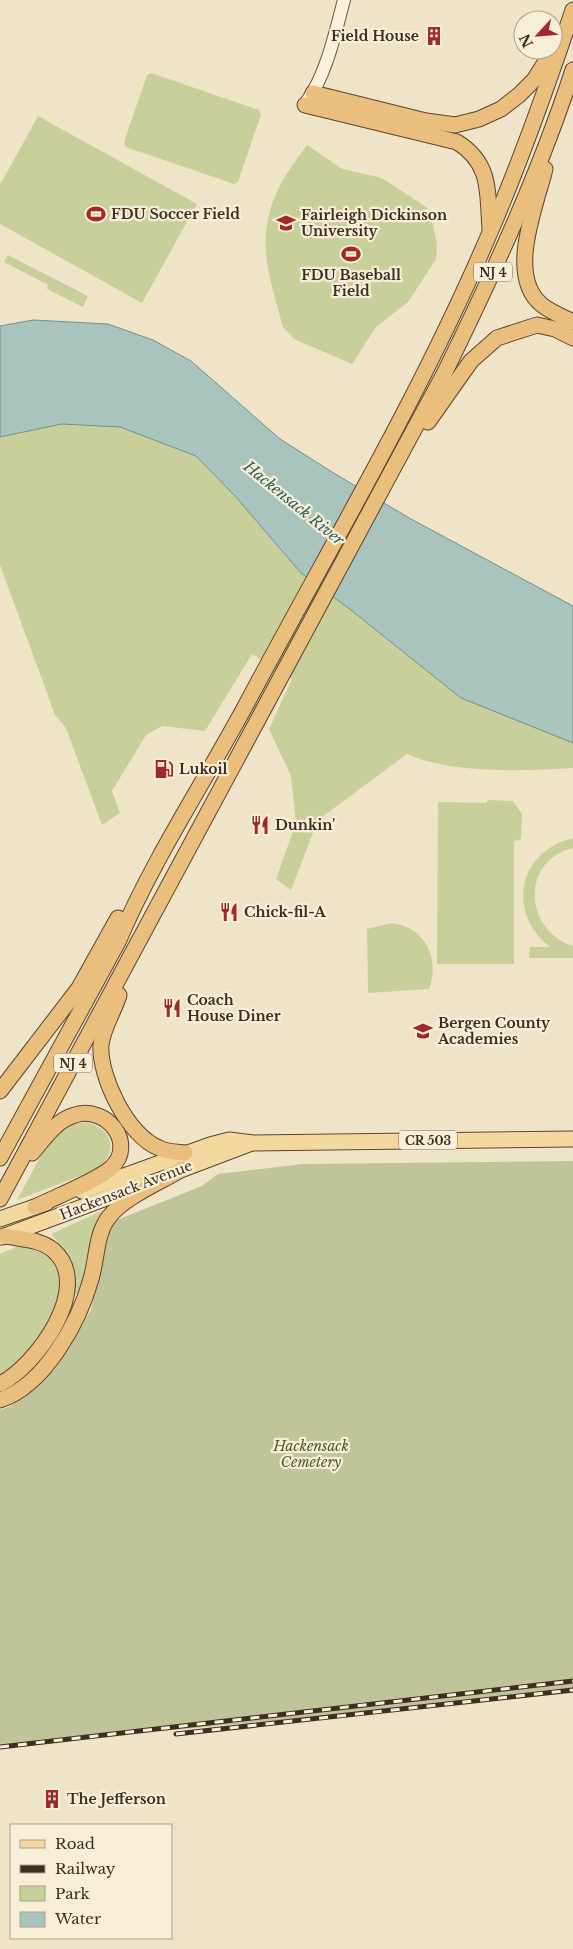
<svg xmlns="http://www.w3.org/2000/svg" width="573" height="1949" font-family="'Libre Baskerville',serif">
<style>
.green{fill:#c9cf9b}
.cemetery{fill:#bfc49a}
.water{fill:#a9c4bc;stroke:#6f938a}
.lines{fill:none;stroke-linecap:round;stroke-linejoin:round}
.secondary-casing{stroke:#6f573f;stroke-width:14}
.primary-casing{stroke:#5b4430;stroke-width:17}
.trunk-casing{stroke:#5b4430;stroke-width:17}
.secondary{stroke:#faf1dc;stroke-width:12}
.primary{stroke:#f3d9a0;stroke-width:15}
.trunk{stroke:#eabe7c;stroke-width:15}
.rail-casing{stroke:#3d2e20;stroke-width:5}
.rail{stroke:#f7eed8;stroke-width:3;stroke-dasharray:9;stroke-linecap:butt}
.labels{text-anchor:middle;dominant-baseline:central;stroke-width:4.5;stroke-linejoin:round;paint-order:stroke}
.shield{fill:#f7eed8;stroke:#756857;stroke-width:1}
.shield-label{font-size:12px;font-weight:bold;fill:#3d2e20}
.poi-label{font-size:14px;font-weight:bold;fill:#3d2e20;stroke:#f7eed8;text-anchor:start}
.street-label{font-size:14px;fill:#3d2e20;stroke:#f7eed8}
.park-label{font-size:14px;font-style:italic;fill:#4d5a26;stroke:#f7eed8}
.water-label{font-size:15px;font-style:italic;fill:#2f5d5a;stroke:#f7eed8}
</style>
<rect width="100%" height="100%" fill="#f0e4c8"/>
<g class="green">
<polygon points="151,73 259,110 261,115 238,182 234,184 126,147 124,142 147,75"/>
<polygon points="38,116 197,204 142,303 0,224 0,185"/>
<path d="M307 145 342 169 382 178 426 207 432 220 437 244 436 259 408 302 376 327 352 364 294 339 283 327C270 279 254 239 278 190 285 174 297 159 307 145Z"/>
<polygon points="8,255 88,296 83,307 47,289 48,285 4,262"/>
<path d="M62 424 120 427 196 456 235 496 301 573 351 610 461 698 573 743V768C526 771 449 774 407 754L318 820 291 890 276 879 296 823 291 776 269 729 292 679 252 654 205 731 162 726 146 735 112 791 120 813 102 825 66 728 55 715 0 565V437Z"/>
<polygon points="488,800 513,801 522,814 521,839 514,841 514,964 437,964 438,802 486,803"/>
<path d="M573 838V848C520 861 524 930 573 946V958H529L530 947H550C506 913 518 851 573 838Z"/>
<path d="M392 923C426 928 440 958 429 989L368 993 367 929Z"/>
<path d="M86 1122C114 1129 119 1153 96 1170L17 1200 47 1144 63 1126Z"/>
<polygon points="106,1209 108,1210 95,1228 79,1295 74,1293 74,1273 68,1254 51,1234"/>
<path d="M26 1246C41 1248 52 1256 57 1271 69 1310 29 1355 0 1375V1254L16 1247Z"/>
</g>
<polygon class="cemetery" points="573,1161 573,1693 0,1746 0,1410 11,1406 55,1369 91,1310 112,1222 202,1186 218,1174 303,1164"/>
<polygon class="water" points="33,320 108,324 153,340 191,361 280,439 332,472 411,519 573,606 573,743 461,698 351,610 301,573 235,496 196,456 120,427 62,424 0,437 0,326"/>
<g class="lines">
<g class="secondary-casing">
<path id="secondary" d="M307 101C327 73 335 33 344 0"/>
</g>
<g class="primary-casing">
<g id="primary">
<polyline points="170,1174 249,1144"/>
<polyline points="82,1191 210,1145 229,1140 253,1143 573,1139"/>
<polyline points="0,1219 46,1203"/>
<polyline points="2,1237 149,1182"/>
</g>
</g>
<g class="trunk-casing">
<g id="trunk">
<polyline points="313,93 426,121 455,125 479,119 501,109 519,95 534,80 553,50"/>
<path d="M305 105 457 142C492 164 487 192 490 229"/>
<path d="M545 169C536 206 506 276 542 305 551 312 563 317 573 322"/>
<polyline points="428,422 471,361 497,338 537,325 555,329 573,338"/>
<path d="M119 995C114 1012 103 1027 101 1045 99 1077 128 1136 159 1148 167 1152 176 1152 185 1153"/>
<polyline points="0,1091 79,988 118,918"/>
<path d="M32 1153C44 1139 56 1120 75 1115 107 1105 137 1144 111 1168 98 1180 53 1198 35 1207"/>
<path d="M0 1158 118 942C153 859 204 783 247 703 330 547 422 393 491 230 522 158 548 84 573 10"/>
<path d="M0 1199 445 372C493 274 539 174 573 70"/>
<path d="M0 1384C36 1366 95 1286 53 1250 40 1239 20 1239 5 1236"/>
<path d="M0 1400C45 1385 79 1322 91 1279 97 1259 96 1233 109 1217 124 1197 161 1182 182 1169"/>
</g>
</g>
<use href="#secondary" class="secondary"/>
<use href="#primary" class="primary"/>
<use href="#trunk" class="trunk"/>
<g class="rail-casing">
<g id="rail">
<polyline points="176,1734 573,1690"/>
<polyline points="0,1747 573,1681"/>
</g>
</g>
<use href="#rail" class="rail"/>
</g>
<defs>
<g id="building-bare" transform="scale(1.5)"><path d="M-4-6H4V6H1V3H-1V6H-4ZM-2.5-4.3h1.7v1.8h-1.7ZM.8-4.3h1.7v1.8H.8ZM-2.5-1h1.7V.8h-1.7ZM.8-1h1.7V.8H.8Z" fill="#9e2a2b" stroke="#f7eed8" stroke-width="2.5" paint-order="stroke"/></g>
<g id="stadium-bare" transform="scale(1.5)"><path d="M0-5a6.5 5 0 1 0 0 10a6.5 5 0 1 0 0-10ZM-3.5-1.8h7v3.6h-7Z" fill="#9e2a2b" stroke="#f7eed8" stroke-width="2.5" paint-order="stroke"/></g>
<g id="university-bare" transform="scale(1.5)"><path d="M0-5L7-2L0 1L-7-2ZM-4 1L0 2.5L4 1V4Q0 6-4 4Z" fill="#9e2a2b" stroke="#f7eed8" stroke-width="2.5" paint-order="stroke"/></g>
<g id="fuel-bare" transform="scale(1.5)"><path d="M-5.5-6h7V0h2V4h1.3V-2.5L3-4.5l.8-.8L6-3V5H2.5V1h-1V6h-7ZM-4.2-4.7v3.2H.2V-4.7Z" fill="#9e2a2b" stroke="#f7eed8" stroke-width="2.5" paint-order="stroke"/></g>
<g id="restaurant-bare" transform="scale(1.5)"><path d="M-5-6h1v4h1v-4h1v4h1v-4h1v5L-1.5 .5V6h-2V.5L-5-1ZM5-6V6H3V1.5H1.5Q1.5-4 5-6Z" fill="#9e2a2b" stroke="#f7eed8" stroke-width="2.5" paint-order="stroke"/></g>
<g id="school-bare" transform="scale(1.5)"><path d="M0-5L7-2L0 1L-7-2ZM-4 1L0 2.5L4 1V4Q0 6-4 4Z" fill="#9e2a2b" stroke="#f7eed8" stroke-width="2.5" paint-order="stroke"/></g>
</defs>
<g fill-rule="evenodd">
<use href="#building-bare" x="434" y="36"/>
<use href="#stadium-bare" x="96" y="214"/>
<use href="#university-bare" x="286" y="223"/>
<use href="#stadium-bare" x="351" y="254"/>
<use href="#fuel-bare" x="164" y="769"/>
<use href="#restaurant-bare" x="260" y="825"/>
<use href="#restaurant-bare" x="229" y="912"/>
<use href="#restaurant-bare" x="172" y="1008"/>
<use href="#school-bare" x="423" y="1031"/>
<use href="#building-bare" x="52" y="1799"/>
</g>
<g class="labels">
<g class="shield">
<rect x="474" y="262.5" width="38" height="19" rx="4"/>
<rect x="54" y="1053.5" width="38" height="19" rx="4"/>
<rect x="399" y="1130.5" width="58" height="19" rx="4"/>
</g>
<g class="shield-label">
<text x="493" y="272">NJ 4</text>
<text x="73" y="1063">NJ 4</text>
<text x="428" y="1140">CR 503</text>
</g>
<g class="poi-label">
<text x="419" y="36" text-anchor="end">Field House</text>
<text x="111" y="214">FDU Soccer Field</text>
<text x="301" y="215">Fairleigh Dickinson<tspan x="301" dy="16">University</tspan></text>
<text x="351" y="275" text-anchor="middle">FDU Baseball<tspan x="351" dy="16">Field</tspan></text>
<text x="179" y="769">Lukoil</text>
<text x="275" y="825">Dunkin'</text>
<text x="244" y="912">Chick-fil-A</text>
<text x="187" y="1000">Coach<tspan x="187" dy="16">House Diner</tspan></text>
<text x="438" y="1023">Bergen County<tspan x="438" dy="16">Academies</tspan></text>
<text x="67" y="1799">The Jefferson</text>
</g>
<g class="street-label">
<text transform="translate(126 1190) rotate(-21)">Hackensack Avenue</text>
</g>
<g class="park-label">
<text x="311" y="1446">Hackensack<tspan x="311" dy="16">Cemetery</tspan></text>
</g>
<g class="water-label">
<text transform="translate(294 503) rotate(39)">Hackensack River</text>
</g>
</g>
<rect x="10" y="1824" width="162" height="115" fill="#f7eed8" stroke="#ada18e"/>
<rect x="20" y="1840" width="25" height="8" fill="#f3d9a0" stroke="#ada18e"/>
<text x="55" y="1849" font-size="15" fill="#3d2e20">Road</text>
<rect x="20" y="1865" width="25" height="8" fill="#3d2e20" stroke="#ada18e"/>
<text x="55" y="1874" font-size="15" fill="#3d2e20">Railway</text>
<rect x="20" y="1886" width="25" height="15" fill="#c9cf9b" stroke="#ada18e"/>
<text x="55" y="1899" font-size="15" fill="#3d2e20">Park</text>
<rect x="20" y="1912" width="25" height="15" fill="#a9c4bc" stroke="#ada18e"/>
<text x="55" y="1924" font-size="15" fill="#3d2e20">Water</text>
<g transform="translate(538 35) rotate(244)"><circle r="24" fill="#f7eed8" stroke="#ada18e"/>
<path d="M0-4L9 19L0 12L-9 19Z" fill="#9e2a2b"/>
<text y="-8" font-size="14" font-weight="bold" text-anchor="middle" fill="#3d2e20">N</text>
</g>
</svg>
